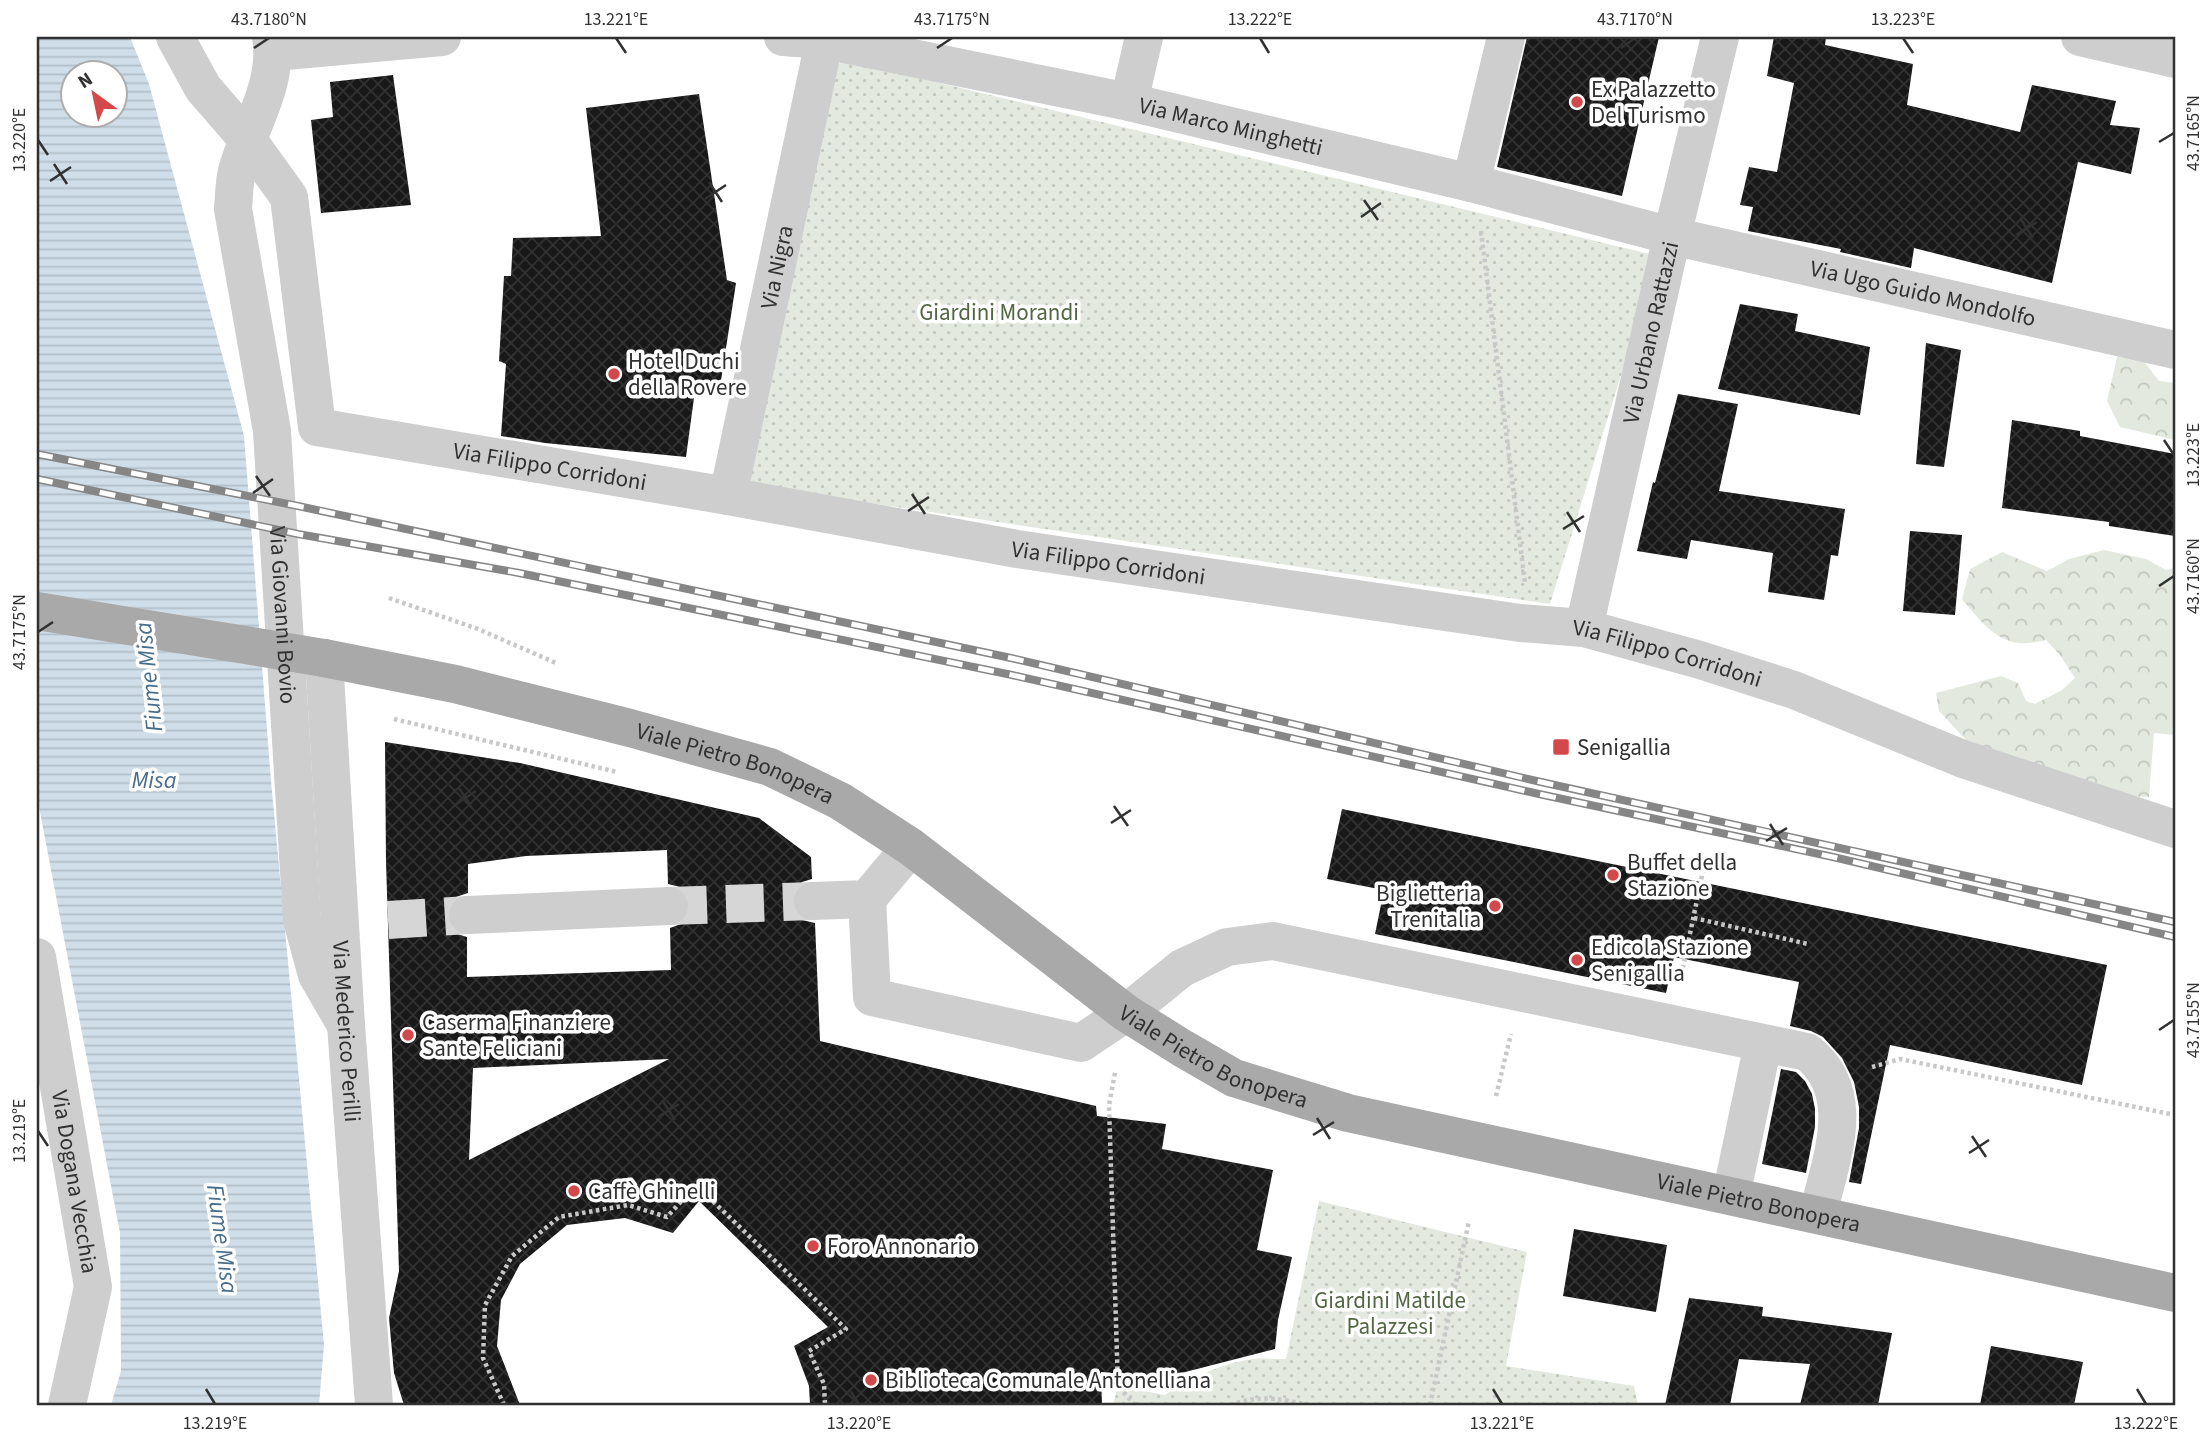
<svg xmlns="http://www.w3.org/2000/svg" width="2212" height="1442" font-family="'Source Sans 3',sans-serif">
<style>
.forest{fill:url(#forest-crowns)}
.park{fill:url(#park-dots)}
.water{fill:url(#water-rules);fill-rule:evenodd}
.building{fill:url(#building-cross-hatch);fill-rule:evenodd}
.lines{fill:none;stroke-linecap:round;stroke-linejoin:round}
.minor-tunnel{stroke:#d6d6d6;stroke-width:38;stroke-dasharray:38 19;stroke-linecap:butt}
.path{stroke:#c8c8c8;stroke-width:4.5;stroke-dasharray:3.5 3.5;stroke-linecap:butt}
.minor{stroke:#cecece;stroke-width:38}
.major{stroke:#a9a9a9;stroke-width:38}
.rail-casing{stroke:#868686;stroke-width:8}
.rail{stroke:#fff;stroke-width:5;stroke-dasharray:16;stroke-linecap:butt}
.major-bridge{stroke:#a9a9a9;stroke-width:38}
.ticks{fill:none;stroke:#313131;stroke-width:2.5}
.poi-dot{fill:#d3484b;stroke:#fff;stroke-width:2.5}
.labels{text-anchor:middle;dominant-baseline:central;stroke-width:7;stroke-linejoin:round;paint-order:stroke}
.poi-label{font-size:23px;fill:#313131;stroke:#fff;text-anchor:start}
.street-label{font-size:23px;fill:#313131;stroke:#fff}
.park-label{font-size:23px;fill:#526843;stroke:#fff}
.water-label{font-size:24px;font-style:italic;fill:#476d8b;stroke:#fff}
.neatline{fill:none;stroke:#313131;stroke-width:2.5}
.ticks-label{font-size:18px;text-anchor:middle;fill:#313131}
</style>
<defs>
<pattern id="forest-crowns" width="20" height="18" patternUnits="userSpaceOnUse" patternTransform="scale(1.75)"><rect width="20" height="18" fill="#e3e9de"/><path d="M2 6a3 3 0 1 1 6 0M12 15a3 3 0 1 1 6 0" fill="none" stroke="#c3c8bf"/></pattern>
<pattern id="park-dots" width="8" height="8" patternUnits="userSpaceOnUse" patternTransform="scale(1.75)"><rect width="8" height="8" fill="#e3e9de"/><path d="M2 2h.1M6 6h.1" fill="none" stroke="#c3c8bf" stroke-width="1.8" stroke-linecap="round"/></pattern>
<pattern id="water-rules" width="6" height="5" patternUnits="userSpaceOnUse" patternTransform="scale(1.75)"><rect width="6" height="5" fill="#cfdee9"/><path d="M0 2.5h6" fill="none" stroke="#b2bfc8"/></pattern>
<pattern id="building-cross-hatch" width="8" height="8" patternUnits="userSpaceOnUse" patternTransform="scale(1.75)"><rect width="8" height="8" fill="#181818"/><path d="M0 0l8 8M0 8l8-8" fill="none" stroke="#313131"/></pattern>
</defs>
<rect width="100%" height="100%" fill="#fff"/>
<g class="forest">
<polygon points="2117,357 2143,360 2159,381 2175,383 2175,440 2120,427 2107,401"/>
<path d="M2104 550 2146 559 2166 570 2175 568V735L2154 733 2149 797 2101 795 1968 742 1939 711 1936 693 2001 676 2018 683 2026 701 2035 704 2062 690 2075 678 2060 655 2046 640C2037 642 2027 644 2018 643 1994 640 1977 617 1962 599L1970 569 2002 552 2047 571 2069 559Z"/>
</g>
<g class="park">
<polygon points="836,58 1658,256 1550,604 749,485"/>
<path d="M1319 1201 1527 1252 1506 1366 1634 1386 1638 1405H1113L1118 1386 1165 1395C1191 1378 1222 1363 1253 1359 1264 1358 1275 1359 1286 1359Z"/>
</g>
<path class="water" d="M37 37H130L149 84 244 436 271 781 324 1345 319 1405H111L121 1371 120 1233 37 796ZM74 74H116V116H74Z"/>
<g class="building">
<polygon points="1527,37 1659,37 1622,196 1497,167"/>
<polygon points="1774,37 1826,37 1825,45 1913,64 1907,105 2020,132 2032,85 2116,101 2110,125 2140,128 2131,174 2078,162 2052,283 1914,248 1911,268 1840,252 1841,249 1748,231 1753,207 1740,205 1749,167 1777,172 1794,83 1767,76"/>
<polygon points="393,75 411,205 321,213 311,120 333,117 330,82"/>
<polygon points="699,94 727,280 736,283 720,387 696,383 686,457 545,443 501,436 506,364 499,361 504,276 511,276 513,238 601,236 586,108"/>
<polygon points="1740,304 1798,314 1795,331 1870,347 1860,415 1718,389"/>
<polygon points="1926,343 1961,350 1944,467 1916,464"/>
<polygon points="1678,394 1738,404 1719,491 1845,509 1838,556 1831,555 1824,600 1768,592 1773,553 1691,540 1687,559 1637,551 1653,482 1655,483"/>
<polygon points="2012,420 2080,431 2080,436 2175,454 2175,536 2109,526 2109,522 2002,508"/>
<polygon points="1910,531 1962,535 1955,615 1903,611"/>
<path d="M385 742 520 763 759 818 811 857 812 879 802 882 794 890 791 902 795 913 802 920 815 923 820 1041 1096 1106 1097 1116 1166 1124 1162 1149 1273 1170 1257 1250 1292 1257 1278 1320 1275 1349 1158 1379 1101 1372 1102 1405H810L809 1386 794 1346 828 1327 699 1201 673 1233 625 1218 567 1225 520 1264 501 1300 497 1346 520 1405H404L394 1373 389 1318 399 1271 386 862ZM667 850 668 884 680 887 687 894 691 906 688 917 681 924 670 928 671 970 467 977V937L457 934 450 927 446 915 448 906 456 897 468 893V864L526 856ZM669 1059 469 1160 473 1068Z"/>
<polygon points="1342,809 2107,965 2082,1085 1890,1045 1861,1184 1849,1182 1859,1128 1859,1107 1854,1082 1842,1058 1823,1037 1811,1031 1790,1026 1799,982 1674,957 1666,993 1375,934 1384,890 1327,879"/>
<polygon points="1781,1069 1796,1072 1805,1081 1812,1094 1815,1109 1815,1127 1806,1173 1762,1164"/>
<polygon points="1574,1229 1667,1245 1656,1312 1563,1296"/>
<polygon points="1689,1298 1763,1307 1762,1316 1892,1333 1878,1405 1800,1405 1810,1364 1739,1359 1730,1405 1665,1405"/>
<polygon points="1991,1346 2083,1362 2074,1405 1980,1405"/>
</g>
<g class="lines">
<g class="minor-tunnel">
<polyline points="669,906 813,901"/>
<polyline points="388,920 468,915"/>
</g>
<g class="path">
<polyline points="1481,231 1525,583"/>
<polyline points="389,598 478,629 556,663"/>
<polyline points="394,719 617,772"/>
<polyline points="1694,918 1808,944"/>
<polyline points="1680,982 1704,866"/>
<polyline points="1872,1067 1900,1059 2175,1115"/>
<polyline points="1115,1073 1109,1105 1118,1386 1135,1405"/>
<polyline points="1496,1096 1511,1034"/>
<polyline points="504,1405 483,1358 485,1305 512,1256 559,1217 628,1205 667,1217 696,1185 846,1329 809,1351 824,1384 825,1405"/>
<path d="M1230 1405C1264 1394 1277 1399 1311 1405"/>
<polyline points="1430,1405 1469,1221"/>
</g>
<g class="minor">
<path id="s1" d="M175 37 203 88 248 140 289 197 317 427 728 496 1017 549 1520 623 1584 628 1700 660 1794 690 1963 759 2175 829"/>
<path id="s2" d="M271 37C279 85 249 126 237 171 234 183 234 197 233 209L272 431 302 920 317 975 346 1025"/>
<path id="s3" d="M783 37 824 40 1129 102 1471 183 1672 236 2175 350"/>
<polyline points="2080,37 2175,59"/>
<polyline points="274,52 442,37"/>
<polyline points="1129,102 1144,37"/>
<polyline points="1471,183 1506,37"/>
<path id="s4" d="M728 496 825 37"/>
<path id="s5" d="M1584 628 1672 236 1720 37"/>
<path id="s6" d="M324 658 346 1025 374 1405"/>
<path d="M867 899 872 997 1081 1043 1126 1013 1182 968 1227 947 1273 941 1807 1052C1860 1093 1830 1160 1818 1215"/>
<polyline points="813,901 867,899 911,847"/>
<polyline points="468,915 669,906"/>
<path id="s7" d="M37 957 93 1287 67 1405"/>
<polyline points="1731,1196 1763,1044"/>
</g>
<path class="major" id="s8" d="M324 658 455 684 630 728 770 767 840 801 911 847 1126 1013 1182 1048 1234 1078 1348 1113 2175 1293"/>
<g class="rail-casing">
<g id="rail">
<polyline points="37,454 298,506 1011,658 1541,782 2175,922"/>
<polyline points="37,479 298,534 519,573 1012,675 1539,794 1833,857 2175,937"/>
</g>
</g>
<use href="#rail" class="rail"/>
<polyline class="major-bridge" points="37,611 324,658"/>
</g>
<path class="ticks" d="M616 38 626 53M1260 38 1269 53M1903 38 1913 53M254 48 269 38M937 48 952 38M1621 48 1635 38M38 140 48 155M2159 142 2174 133M54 164 67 184M50 181 71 167M709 182 722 202M705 199 726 185M1364 200 1378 220M1361 217 1381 203M2020 218 2033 238M2016 235 2037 222M2164 440 2174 455M256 476 270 496M253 493 273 479M912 494 925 514M908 511 929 497M1567 512 1580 532M1563 529 1584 516M2159 586 2174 576M38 632 53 622M459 788 472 808M455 805 476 791M1114 806 1128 826M1111 823 1131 810M1770 824 1783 845M1766 841 1787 828M2159 1030 2174 1020M662 1100 675 1120M658 1117 679 1104M1317 1118 1330 1139M38 1131 48 1146M1313 1135 1334 1122M1972 1136 1986 1157M1969 1153 1989 1140M206 1389 215 1404M849 1389 859 1404M1493 1389 1502 1404M2137 1389 2146 1404"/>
<g class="poi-dot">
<circle cx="1577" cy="102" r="7"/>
<circle cx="614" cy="374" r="7"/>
<rect x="1552" y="738" width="18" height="18" rx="3.5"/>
<circle cx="1613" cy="875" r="7"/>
<circle cx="1495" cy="906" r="7"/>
<circle cx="1577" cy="960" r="7"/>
<circle cx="408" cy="1035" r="7"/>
<circle cx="574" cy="1191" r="7"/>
<circle cx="813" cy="1246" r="7"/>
<circle cx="871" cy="1380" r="7"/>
</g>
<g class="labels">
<g class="poi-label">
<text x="1591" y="89">Ex Palazzetto<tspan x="1591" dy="26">Del Turismo</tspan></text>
<text x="628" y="361">Hotel Duchi<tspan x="628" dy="26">della Rovere</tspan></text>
<text x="1577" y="747">Senigallia</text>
<text x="1627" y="862">Buffet della<tspan x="1627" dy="26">Stazione</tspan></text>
<text x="1481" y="893" text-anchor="end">Biglietteria<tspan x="1481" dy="26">Trenitalia</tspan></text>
<text x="1591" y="947">Edicola Stazione<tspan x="1591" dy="26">Senigallia</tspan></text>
<text x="422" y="1022">Caserma Finanziere<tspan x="422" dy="26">Sante Feliciani</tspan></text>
<text x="588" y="1191">Caffè Ghinelli</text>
<text x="827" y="1246">Foro Annonario</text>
<text x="885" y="1380">Biblioteca Comunale Antonelliana</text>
</g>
<g class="street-label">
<text stroke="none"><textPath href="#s3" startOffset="457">Via Marco Minghetti</textPath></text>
<text stroke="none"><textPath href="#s4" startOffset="234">Via Nigra</textPath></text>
<text stroke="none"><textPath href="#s3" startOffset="1169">Via Ugo Guido Mondolfo</textPath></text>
<text stroke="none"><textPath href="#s5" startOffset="303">Via Urbano Rattazzi</textPath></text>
<text stroke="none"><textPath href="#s1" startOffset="665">Via Filippo Corridoni</textPath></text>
<text stroke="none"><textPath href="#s1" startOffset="1232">Via Filippo Corridoni</textPath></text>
<text stroke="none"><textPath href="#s2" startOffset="588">Via Giovanni Bovio</textPath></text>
<text stroke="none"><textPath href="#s1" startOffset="1799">Via Filippo Corridoni</textPath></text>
<text stroke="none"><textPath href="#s8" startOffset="425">Viale Pietro Bonopera</textPath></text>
<text stroke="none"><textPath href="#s6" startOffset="374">Via Mederico Perilli</textPath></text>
<text stroke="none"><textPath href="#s8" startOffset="992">Viale Pietro Bonopera</textPath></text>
<text stroke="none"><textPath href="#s7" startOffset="228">Via Dogana Vecchia</textPath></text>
<text stroke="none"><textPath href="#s8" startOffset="1559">Viale Pietro Bonopera</textPath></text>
</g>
<g class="park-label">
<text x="999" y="312">Giardini Morandi</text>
<text x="1390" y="1300">Giardini Matilde<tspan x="1390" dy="26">Palazzesi</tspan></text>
</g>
<g class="water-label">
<text transform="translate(149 677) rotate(-96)">Fiume Misa</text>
<text x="154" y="780">Misa</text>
<text transform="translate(222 1239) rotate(82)">Fiume Misa</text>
</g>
</g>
<rect width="2212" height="1442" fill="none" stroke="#ffffff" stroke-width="77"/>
<g transform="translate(94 94) rotate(327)"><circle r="33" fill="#ffffff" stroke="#adadad" stroke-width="2"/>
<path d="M0-5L12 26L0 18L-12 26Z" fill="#d3484b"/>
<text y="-10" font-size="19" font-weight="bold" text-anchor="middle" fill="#313131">N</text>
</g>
<rect x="38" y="38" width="2136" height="1366" class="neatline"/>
<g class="ticks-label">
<text x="269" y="25">43.7180°N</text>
<text x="616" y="25">13.221°E</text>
<text x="952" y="25">43.7175°N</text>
<text x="1260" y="25">13.222°E</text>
<text x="1635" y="25">43.7170°N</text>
<text x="1903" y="25">13.223°E</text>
<text transform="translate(2193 133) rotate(-90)" y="6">43.7165°N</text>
<text transform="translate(19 140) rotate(-90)" y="6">13.220°E</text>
<text transform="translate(2193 455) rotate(-90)" y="6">13.223°E</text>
<text transform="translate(2193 576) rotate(-90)" y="6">43.7160°N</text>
<text transform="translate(19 632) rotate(-90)" y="6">43.7175°N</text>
<text transform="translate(2193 1020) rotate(-90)" y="6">43.7155°N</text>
<text transform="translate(19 1131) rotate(-90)" y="6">13.219°E</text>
<text x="215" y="1429">13.219°E</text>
<text x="859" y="1429">13.220°E</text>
<text x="1502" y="1429">13.221°E</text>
<text x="2146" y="1429">13.222°E</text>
</g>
</svg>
